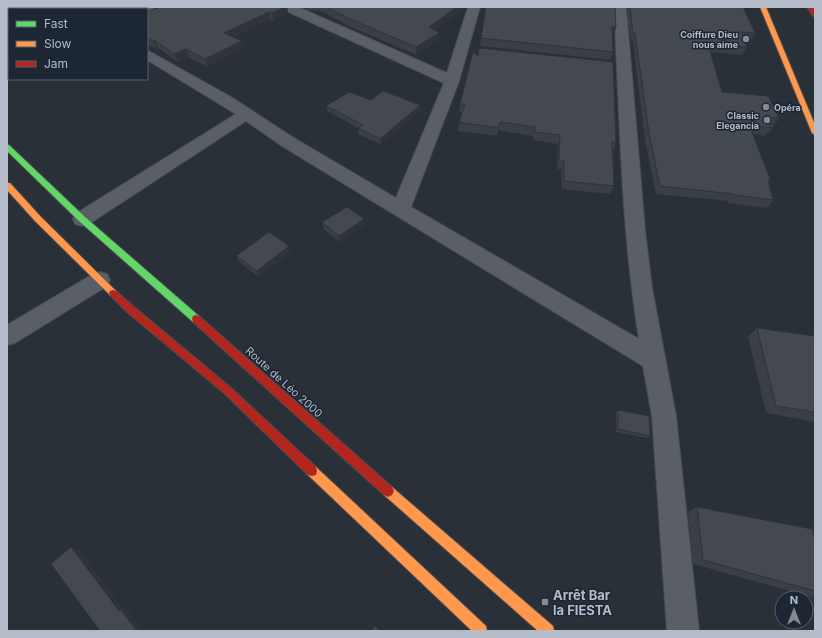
<svg xmlns="http://www.w3.org/2000/svg" width="822" height="638" font-family="Inter,sans-serif">
<style>
.lines{fill:none;stroke-linecap:round;stroke-linejoin:round}
.street-casing{stroke:#484c53;stroke-width:2}
.fast-casing{stroke:#484c53;stroke-width:2}
.slow-casing{stroke:#484c53;stroke-width:2}
.jam-casing{stroke:#484c53;stroke-width:2}
.street{fill:#5a5e66;fill-rule:evenodd}
.fast{fill:#63d668;fill-rule:evenodd}
.slow{fill:#ff974d;fill-rule:evenodd}
.jam{fill:#b3261e;fill-rule:evenodd}
.wall{fill:#3a3f45}
.shaded-wall{fill:#303338}
.building{fill:#444950;stroke:#303338}
.poi-dot{fill:#848b96;stroke:#1d2633;stroke-width:1.5}
.labels{text-anchor:middle;dominant-baseline:central;stroke-width:3;stroke-linejoin:round;paint-order:stroke}
.far-poi-label{font-size:9px;font-weight:bold;fill:#b4bcc9;stroke:#1d2633;text-anchor:end}
.street-label{font-size:11px;fill:#b4bcc9;stroke:#1d2633}
.near-poi-label{font-size:13px;font-weight:bold;fill:#b4bcc9;stroke:#1d2633;text-anchor:start}
</style>
<rect width="100%" height="100%" fill="#2a3038"/>
<g class="lines">
<g class="street-casing">
<g id="street">
<polygon points="142,7 158,7 156,10 147,13 147,9 141,9"/>
<path d="M282 7H298L447 73 468 7H480L459 81 411 207 639 339C621 230 620 118 614 7H626L645 230 652 288 676 416 699 631H667L652 416 643 366 282 146 246 121 89 224 82 226 75 224 73 219 75 214 236 114 147 60V50L231 97 294 138 396 198 444 83 284 10Z"/>
<polygon points="100,272 107,274 110,280 107,286 15,343 7,345 7,325 93,274"/>
</g>
</g>
<g class="fast-casing">
<polygon id="fast" points="7,145 9,145 85,217 199,316 200,319 199,322 193,322 79,221 7,151"/>
</g>
<g class="slow-casing">
<g id="slow">
<polygon points="760,7 766,7 815,125 815,135 812,133"/>
<polygon points="7,183 10,183 41,217 116,291 117,293 116,295 110,295 35,221 7,190"/>
<polygon points="312,466 316,467 486,626 487,631 472,631 308,475 307,471 308,467"/>
<polygon points="388,485 392,487 553,626 554,631 538,631 384,495 382,491 384,487"/>
</g>
</g>
<g class="jam-casing">
<g id="jam">
<polygon points="807,7 813,7 815,11 815,17 813,16"/>
<polygon points="113,290 116,291 133,306 230,387 316,467 317,471 316,475 312,476 308,475 224,393 127,312 110,295 109,293 110,291"/>
<polygon points="196,315 199,316 392,487 394,491 392,495 388,497 384,495 193,322 192,319 193,316"/>
</g>
</g>
<use href="#street" class="street"/>
<use href="#fast" class="fast"/>
<use href="#slow" class="slow"/>
<use href="#jam" class="jam"/>
</g>
<g class="wall">
<polygon points="287,7 288,13 274,21 270,20 233,37 242,41 244,49 207,67 189,57 178,62 158,48 156,49 147,43 147,12"/>
<polygon points="302,7 467,7 435,30 439,33 438,40 416,55 349,26 321,11 309,10"/>
<polygon points="626,7 743,7 755,33 751,41 744,40 747,47 742,55 710,52 722,92 779,118 770,132 768,132 765,136 753,134 771,181 769,184 773,200 767,208 728,203 728,201 656,194 645,141 633,41 631,41"/>
<polygon points="616,27 614,34 612,34 613,52 610,60 480,46 481,38"/>
<polygon points="473,52 616,142 613,151 614,186 610,194 562,189 561,169 557,169 558,144 533,140 533,136 498,130 497,136 458,131 459,122 463,112 459,112 460,104"/>
<polygon points="371,100 420,105 420,110 380,144 358,134 358,128 327,111 326,106"/>
<polygon points="322,222 364,226 340,242 324,229"/>
<polygon points="291,252 259,277 239,262 236,256"/>
<polygon points="757,328 815,336 815,422 766,413 748,336"/>
<polygon points="618,410 650,436 647,438 616,432 616,412"/>
<polygon points="697,507 815,541 815,598 693,564 688,512"/>
</g>
<g class="shaded-wall">
<polygon points="284,7 287,7 288,13 274,21 272,13"/>
<polygon points="457,7 467,7 429,35 429,27"/>
<polygon points="269,12 270,20 226,40 224,33"/>
<polygon points="612,27 616,27 614,34 610,35"/>
<polygon points="439,33 438,40 416,55 416,47"/>
<polygon points="154,40 158,48 156,49 153,41"/>
<polygon points="242,41 244,49 207,67 205,59"/>
<polygon points="186,49 189,57 178,62 174,54"/>
<polygon points="420,105 420,110 380,144 380,139"/>
<polygon points="364,219 364,226 340,242 339,236"/>
<polygon points="289,246 291,252 259,277 257,271"/>
<polygon points="71,547 79,549 125,611 129,611 143,631 137,631 120,612"/>
</g>
<g class="building">
<polygon points="159,7 284,7 272,13 269,12 224,33 242,41 205,59 186,49 174,54 154,40 153,41 147,38 147,12"/>
<polygon points="326,7 457,7 429,27 439,33 416,47 348,18"/>
<polygon points="486,7 615,7 616,27 612,27 613,52 481,38"/>
<polygon points="630,7 743,7 755,33 741,32 747,47 708,44 722,92 768,96 779,118 773,117 776,124 769,123 771,128 749,125 771,181 768,180 773,200 734,195 733,194 660,186 649,133 635,33 633,34"/>
<polygon points="479,48 613,62 616,142 612,142 614,186 564,181 564,161 559,160 560,135 535,132 535,127 500,122 498,128 459,122 465,104 460,104 473,52 478,56"/>
<polygon points="383,91 420,105 380,139 358,128 363,125 326,106 349,92 371,100"/>
<polygon points="347,207 364,219 339,236 322,222"/>
<polygon points="269,232 289,246 257,271 236,256"/>
<polygon points="757,328 815,336 815,412 776,406"/>
<polygon points="618,410 649,416 650,436 618,429"/>
<polygon points="697,507 812,529 815,541 815,591 703,560"/>
<polygon points="71,547 120,612 121,610 137,631 100,631 51,564"/>
<polygon points="375,626 380,631 372,631"/>
</g>
<g class="poi-dot">
<circle cx="746" cy="39" r="4"/>
<circle cx="766" cy="107" r="4"/>
<circle cx="767" cy="120" r="4"/>
<rect x="541" y="598" width="8" height="8" rx="2"/>
</g>
<g class="labels">
<g class="far-poi-label">
<text x="738" y="34">Coiffure Dieu<tspan x="738" dy="10">nous aime</tspan></text>
<text x="774" y="107" text-anchor="start">Opéra</text>
<text x="759" y="115">Classic<tspan x="759" dy="10">Elegancia</tspan></text>
</g>
<g class="street-label">
<text transform="translate(284 382) rotate(42)">Route de Léo 2000</text>
</g>
<g class="near-poi-label">
<text x="553" y="595">Arrêt Bar<tspan x="553" dy="15">la FIESTA</tspan></text>
</g>
</g>
<rect width="822" height="638" fill="none" stroke="#b4bcc9" stroke-width="16"/>
<rect x="8" y="8" width="140" height="72" fill="#1d2633" stroke="#59626f"/>
<rect x="16" y="21" width="20" height="6" fill="#63d668" stroke="#59626f"/>
<text x="44" y="28" font-size="12" fill="#b4bcc9">Fast</text>
<rect x="16" y="41" width="20" height="6" fill="#ff974d" stroke="#59626f"/>
<text x="44" y="48" font-size="12" fill="#b4bcc9">Slow</text>
<rect x="16" y="61" width="20" height="6" fill="#b3261e" stroke="#59626f"/>
<text x="44" y="68" font-size="12" fill="#b4bcc9">Jam</text>
<g transform="translate(794 610)"><circle r="19" fill="#1d2633" stroke="#59626f"/>
<path d="M0-3L7 15L0 10L-7 15Z" fill="#848b96"/>
<text y="-6" font-size="11" font-weight="bold" text-anchor="middle" fill="#b4bcc9">N</text>
</g>
</svg>
